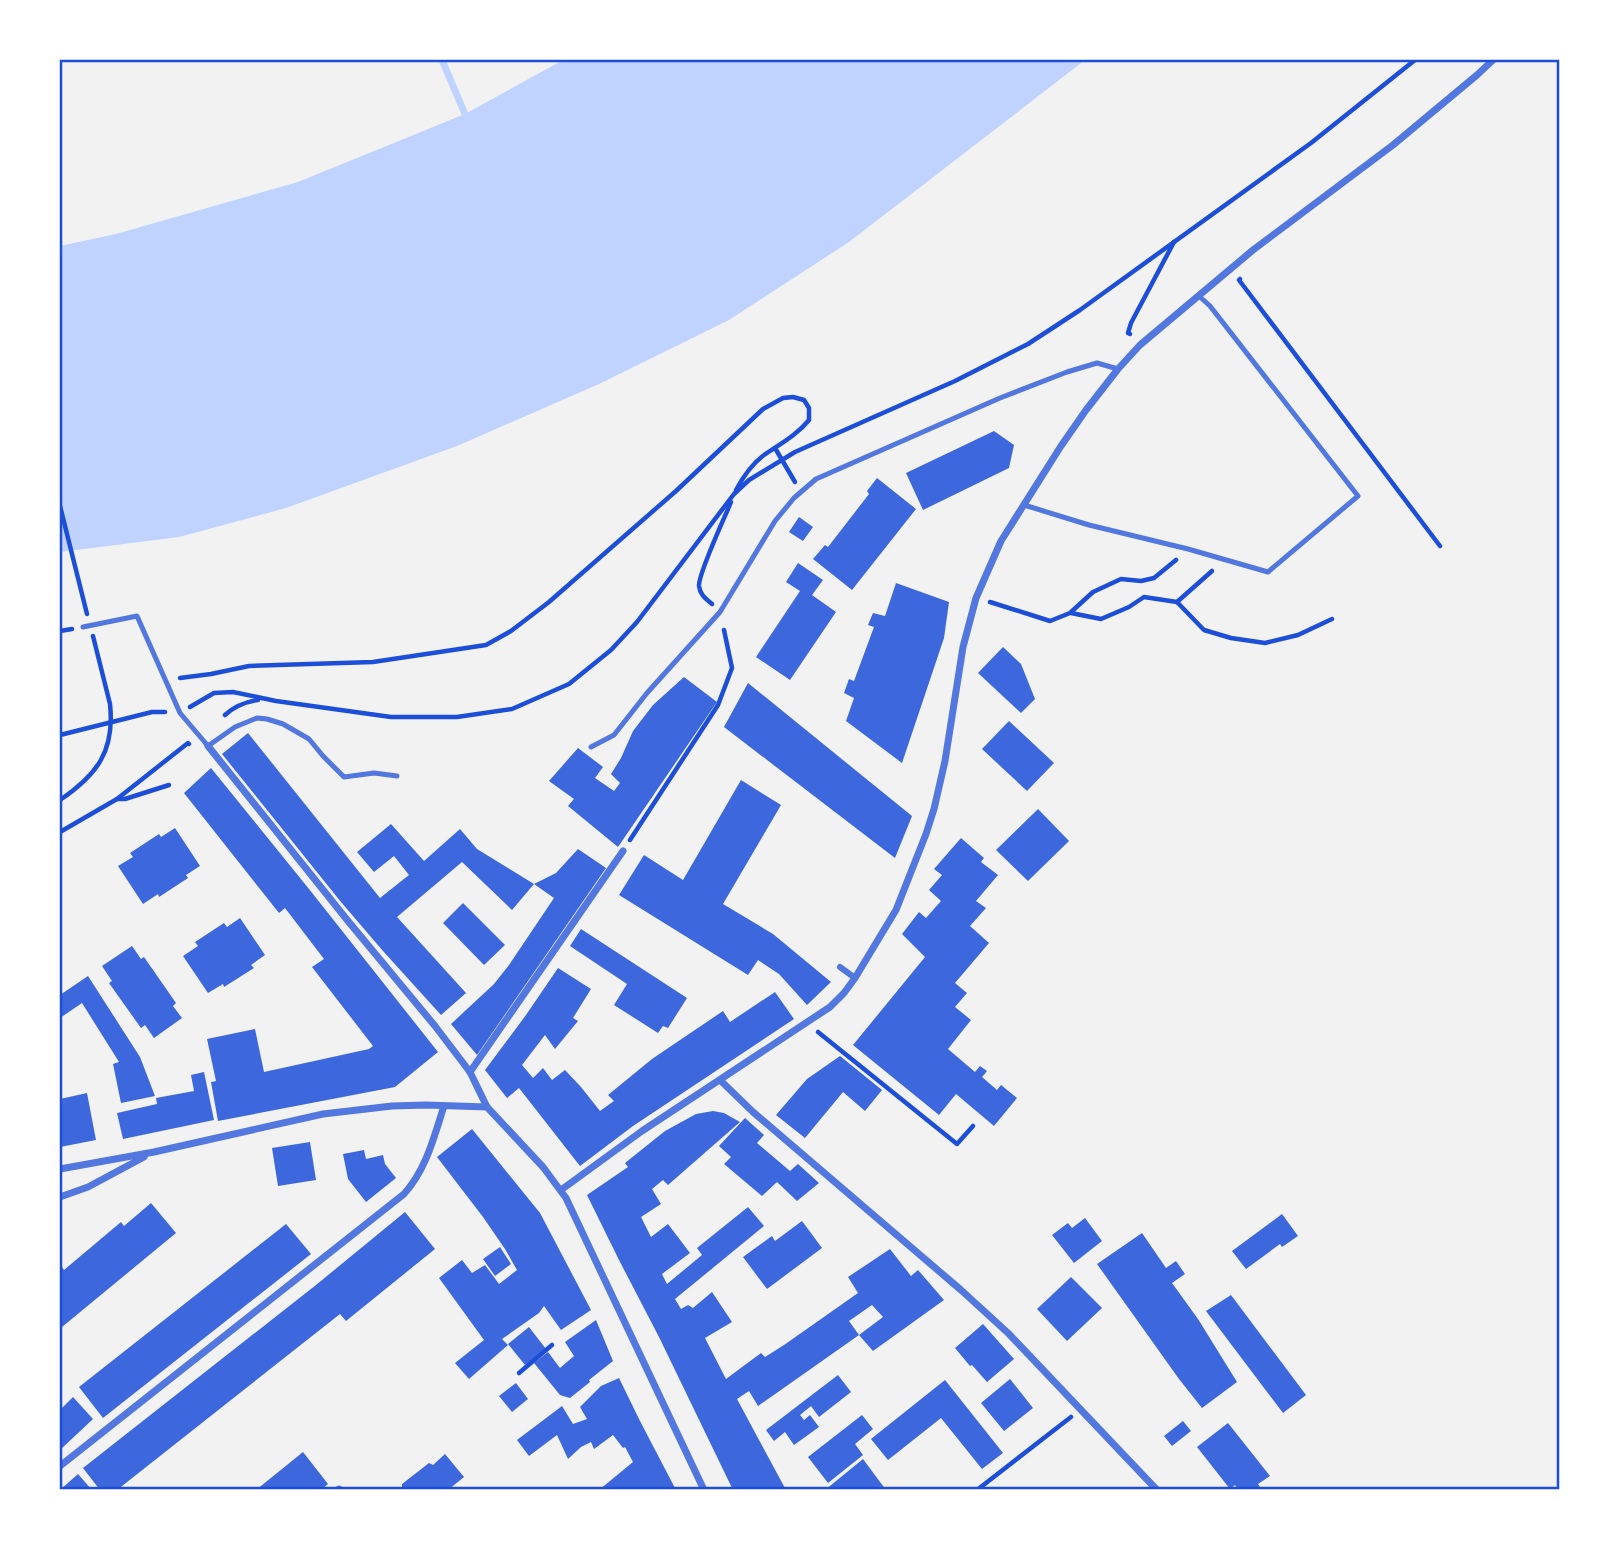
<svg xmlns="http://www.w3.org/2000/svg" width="1619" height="1549" font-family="Poppins,sans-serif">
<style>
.water{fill:#bfd3fe}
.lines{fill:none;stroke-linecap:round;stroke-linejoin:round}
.stream{stroke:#bfd3fe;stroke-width:7}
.building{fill:#3d67dc}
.path{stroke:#1d4ed8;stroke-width:4.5}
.service{stroke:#5277de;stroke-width:5}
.pedestrian{stroke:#5277de;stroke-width:6}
.minor{stroke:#5277de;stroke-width:7}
.neatline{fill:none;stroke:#1d4ed8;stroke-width:2.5}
</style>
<rect width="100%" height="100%" fill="#f2f2f2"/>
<polygon class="water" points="563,60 1085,60 849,242 729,320 599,384 457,446 286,508 179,537 60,552 60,246 116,234 298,182 465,114"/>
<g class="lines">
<polyline class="stream" points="442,60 465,114"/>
</g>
<g class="building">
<polygon points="994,431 1014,445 1009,468 923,510 906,473"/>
<polygon points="877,478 916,509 852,590 813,559 825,545 828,547 869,494 867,491"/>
<polygon points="799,517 813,527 803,541 789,532"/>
<polygon points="798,563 823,580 812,595 836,612 790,680 756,657 800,591 786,582"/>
<polygon points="896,583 949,602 944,638 902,763 846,721 854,698 844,693 849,679 854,681 874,627 868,625 873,613 885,616"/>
<polygon points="1003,647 1021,664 1035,699 1021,713 978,673"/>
<polygon points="684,677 717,702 618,847 568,806 574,799 549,781 578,748 603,767 595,778 614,791 620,783 611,774 621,758 633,731 653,705"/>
<polygon points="748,683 912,816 895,858 724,727"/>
<polygon points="1009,721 1054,763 1027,791 982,749"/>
<polygon points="248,733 380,898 409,875 394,856 374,872 357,852 391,824 424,861 460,829 477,849 534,884 512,910 462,862 397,917 466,993 441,1015 383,951 341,902 222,754"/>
<polygon points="211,768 309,889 438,1052 395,1087 218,1121 211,1082 216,1081 207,1039 255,1029 264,1072 369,1049 373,1046 312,967 324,959 285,908 279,913 184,793"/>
<polygon points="741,780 781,805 723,904 773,934 831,982 807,1005 779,974 758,960 748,975 619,895 644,855 683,880"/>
<polygon points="1038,809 1069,841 1028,881 996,850"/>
<polygon points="175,828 200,866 186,875 188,878 159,897 158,894 143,904 118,866 133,857 130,853 159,834 161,837"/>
<polygon points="961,838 984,858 981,862 998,875 976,901 986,908 970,926 989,943 955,983 967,993 955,1007 971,1020 948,1049 975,1072 980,1066 987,1071 982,1077 997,1090 1001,1085 1017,1098 994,1126 956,1094 939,1115 853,1045 925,957 902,934 919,912 926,918 941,901 929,890 942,875 934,869"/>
<polygon points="578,849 606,868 477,1055 451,1024 494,984 509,965 554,898 534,884 556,873"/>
<polygon points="463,903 505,945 484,965 443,923"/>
<polygon points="240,918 265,955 251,965 254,968 224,987 223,984 208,993 183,956 198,946 195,942 224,923 227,927"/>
<polygon points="581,929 687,998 668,1028 663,1026 658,1033 614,1005 627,984 570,946"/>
<polygon points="132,946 141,959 144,957 176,1003 173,1006 182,1018 154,1038 145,1025 141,1028 109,983 112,981 102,966"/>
<polygon points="558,968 591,989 573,1018 578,1021 555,1049 545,1035 522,1065 533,1078 543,1068 552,1080 565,1070 581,1087 600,1111 614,1101 608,1095 652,1059 723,1011 730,1022 775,992 794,1019 633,1126 580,1166 519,1088 507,1098 485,1070 526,1015"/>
<polygon points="88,976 140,1057 155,1096 121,1103 113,1064 119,1062 82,1003 60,1018 60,995"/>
<polygon points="840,1056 882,1090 865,1111 843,1092 805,1138 776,1115 807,1079"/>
<polygon points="204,1072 214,1120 123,1139 117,1113 157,1104 156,1098 194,1091 191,1075"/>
<polygon points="87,1093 96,1140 60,1147 60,1099"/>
<polygon points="713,1111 724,1113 740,1122 668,1185 663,1180 652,1189 661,1204 641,1217 651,1237 668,1224 690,1253 662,1274 667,1284 702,1255 697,1248 748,1207 764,1226 675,1299 681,1309 688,1305 693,1308 712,1292 732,1322 705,1338 726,1379 761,1353 765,1357 784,1345 858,1293 848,1277 890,1249 911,1276 918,1270 944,1300 873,1351 859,1335 883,1317 872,1305 849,1321 859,1335 758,1406 749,1391 737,1399 786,1490 733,1490 659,1337 619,1260 587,1195 628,1167 625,1163 665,1131 696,1114"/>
<polygon points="745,1118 764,1135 757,1143 790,1171 798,1164 819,1183 797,1201 777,1182 762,1196 724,1164 731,1157 719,1146"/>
<polygon points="472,1129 540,1213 591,1310 561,1330 544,1306 539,1313 502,1339 508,1345 469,1379 455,1363 484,1340 439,1278 462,1260 472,1273 485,1265 499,1284 517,1270 505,1249 483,1217 437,1157"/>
<polygon points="310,1142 316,1180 278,1186 272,1148"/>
<polygon points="364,1150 366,1159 383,1155 385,1164 396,1178 366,1202 348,1179 343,1154"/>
<polygon points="151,1203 176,1233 62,1327 60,1324 60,1264 64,1270 121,1222 124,1226"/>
<polygon points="405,1212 435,1249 346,1321 340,1314 117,1490 100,1490 83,1468 316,1285"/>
<polygon points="1282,1214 1298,1236 1282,1247 1280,1244 1246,1269 1232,1251"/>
<polygon points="1085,1218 1102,1241 1074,1263 1052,1235 1068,1223 1072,1228"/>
<polygon points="802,1221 822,1248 767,1289 743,1257 772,1236 775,1241"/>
<polygon points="286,1224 311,1254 103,1418 79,1387"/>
<polygon points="1142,1233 1166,1268 1176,1261 1185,1274 1172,1283 1198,1319 1237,1382 1202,1408 1179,1379 1097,1264"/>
<polygon points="500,1247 511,1264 495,1276 483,1259"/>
<polygon points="1071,1277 1102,1308 1067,1341 1037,1309"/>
<polygon points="1231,1295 1306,1395 1283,1413 1206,1311"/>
<polygon points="596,1320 613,1361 589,1380 590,1382 570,1398 560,1395 534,1363 548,1352 560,1368 574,1356 565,1342"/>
<polygon points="983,1324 1014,1359 987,1382 972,1365 970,1366 955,1348"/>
<polygon points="529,1327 546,1349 525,1365 508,1344"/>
<polygon points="838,1375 851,1392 819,1417 811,1406 800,1415 804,1420 810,1415 819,1427 794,1445 785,1432 774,1441 766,1430"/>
<polygon points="619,1378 640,1421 676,1490 599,1490 633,1462 625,1447 623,1448 613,1435 594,1449 591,1442 581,1447 568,1459 557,1435 529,1456 517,1440 562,1406 573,1424 587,1419 580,1407 601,1386"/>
<polygon points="1010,1379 1033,1408 1004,1431 981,1403"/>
<polygon points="945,1380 1003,1453 982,1469 941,1418 888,1460 871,1439"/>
<polygon points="516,1383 528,1399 512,1412 499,1396"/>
<polygon points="73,1397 93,1419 60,1450 60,1410"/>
<polygon points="862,1415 873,1429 855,1444 863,1455 828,1483 808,1457"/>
<polygon points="1183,1421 1191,1431 1172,1446 1164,1436"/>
<polygon points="1228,1423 1270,1476 1258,1484 1262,1490 1238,1490 1235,1485 1230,1489 1197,1447"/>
<polygon points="303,1452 328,1484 321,1490 256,1490"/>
<polygon points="445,1454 464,1477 448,1490 402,1490 402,1484 429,1463 433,1465"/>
<polygon points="863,1459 886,1490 825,1490"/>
<polygon points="78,1474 92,1490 60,1490"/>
</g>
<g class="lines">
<g class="path">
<polyline points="1240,279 1239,280 1440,546"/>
<polyline points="1130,334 1128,333 1131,323 1174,242"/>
<polyline points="775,448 795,482"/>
<polyline points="60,506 87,614"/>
<polyline points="990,602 1050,621 1070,613 1093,592 1121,579 1141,581 1154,578 1176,560"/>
<polyline points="1177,602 1204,630 1231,638 1265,643 1298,635 1332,619"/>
<path d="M712 604C706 599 700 595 699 586 698 574 725 517 731 502"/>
<polyline points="1071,613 1101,619 1129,607 1144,597 1177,602 1212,571"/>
<polyline points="60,631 72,629"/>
<path d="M180 678 211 674 249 666 373 662 486 645 511 631 549 602 676 491 763 409 783 398 793 397 804 400 809 408V420C797 435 780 444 764 455 752 464 743 477 736 490"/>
<polyline points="190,707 214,693 233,692 276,701 391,717 457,717 512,709 569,684 611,650 637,622 734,494 749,480 795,452 955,381 1028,344 1080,310 1311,143 1415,60"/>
<path d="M225 715C235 706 245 702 258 700"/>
<polyline points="60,735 152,712 165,712"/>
<polyline points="117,799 125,799 169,785"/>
<path d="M60 800C97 775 115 751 110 704L93 636"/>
<polyline points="60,832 117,799 188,743 189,744"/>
<polyline points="630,840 718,705 732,668 724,630"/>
<polyline points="818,1032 957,1144 973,1126"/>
<polyline points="519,1373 552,1345"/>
<polyline points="977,1490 1071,1417"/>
</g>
<g class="service">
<polyline points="1024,505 1089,525 1188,549 1268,572 1358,496 1210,306 1199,296"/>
<polyline points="83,627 137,616 180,713 208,746 235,727 257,718 267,719 283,724 309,739 323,756 344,777 374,773 397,776"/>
<polyline points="591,747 614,735 647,693 720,612 775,521 794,498 816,479 1000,398 1067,372 1097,363 1118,369"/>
</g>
<polyline class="pedestrian" points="840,967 855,978"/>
<g class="minor">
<polyline points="208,746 348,921 435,1026 470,1072 487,1107"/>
<polyline points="470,1072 623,851"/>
<polyline points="721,1081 753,1112 961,1290 1008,1333 1157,1490"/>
<polyline points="60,1169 154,1152 323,1114 392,1106 426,1105 487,1107 543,1167 566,1198 704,1490"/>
<polyline points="561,1190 642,1131 830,1007 844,993 855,978 896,910 926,834 934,809 945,761 963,647 976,598 1001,541 1061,446 1086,410 1118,369 1140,345 1253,250 1393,145 1477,75 1493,60"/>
<polyline points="60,1197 88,1187 144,1157"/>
<path d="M60 1466 404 1194C426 1170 434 1137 444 1106"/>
<polyline points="339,1490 339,1489"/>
</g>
</g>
<rect width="1619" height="1549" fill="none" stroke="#ffffff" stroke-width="122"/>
<rect x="61" y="61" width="1497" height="1427" class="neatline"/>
</svg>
